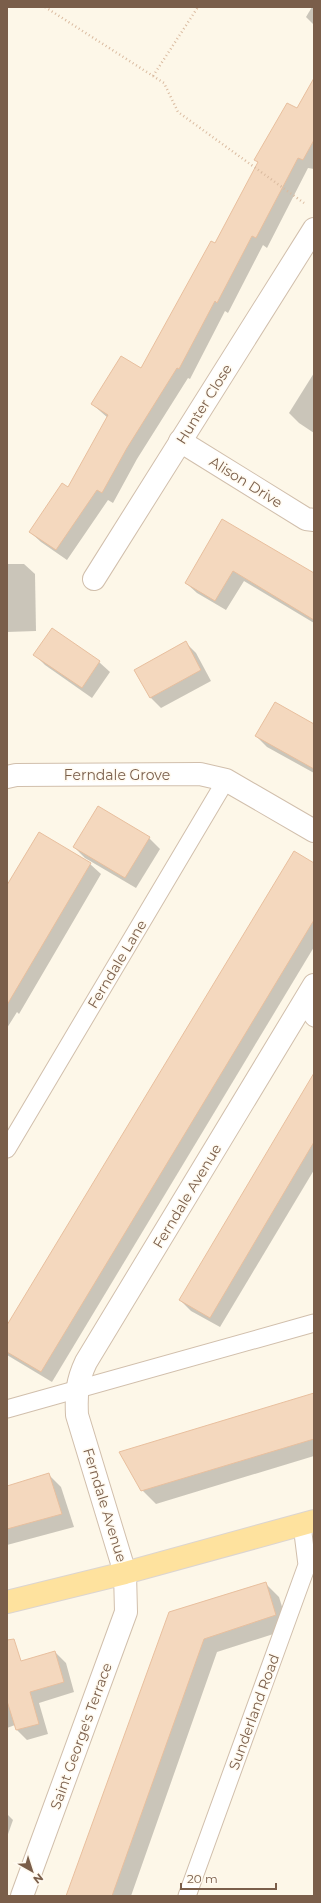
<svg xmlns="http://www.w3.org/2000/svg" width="321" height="1903" font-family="Montserrat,sans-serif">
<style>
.shadow{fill:#0003}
.building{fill:#f4d8be;stroke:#e8bf9e}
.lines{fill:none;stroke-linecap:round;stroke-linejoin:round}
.service-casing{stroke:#d1bfac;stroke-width:19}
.minor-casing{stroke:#d1bfac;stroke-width:24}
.primary-casing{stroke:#dcd5d0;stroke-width:24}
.path{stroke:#dabba0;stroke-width:2.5;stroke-dasharray:1 3;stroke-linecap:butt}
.service{stroke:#fff;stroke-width:17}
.minor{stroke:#fff;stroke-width:22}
.primary{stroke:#fee29e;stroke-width:22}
.labels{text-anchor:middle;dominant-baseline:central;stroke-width:3;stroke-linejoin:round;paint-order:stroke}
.street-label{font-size:14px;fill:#7a5e4a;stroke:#fffaf0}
</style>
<rect width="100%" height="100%" fill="#fdf7e8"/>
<g class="shadow">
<polygon points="312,7 314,7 314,25 306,17"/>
<polygon points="314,80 314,169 308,168 267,248 263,245 228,313 225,311 190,379 188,378 137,459 113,503 108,500 67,560 41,542 30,532 68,489 108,418 92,404 142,370 215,244 259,163 256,160 297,110"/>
<polygon points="314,373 314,433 299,423 289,413"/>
<polygon points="223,521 314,575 314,623 244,581 226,610 197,593 186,583"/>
<polygon points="7,564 24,564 35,574 36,631 7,632"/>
<polygon points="185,642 196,653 211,681 161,708 151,698 136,670"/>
<polygon points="35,655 99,662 110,672 92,698 45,665"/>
<polygon points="314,725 314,773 267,747 256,736"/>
<polygon points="149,838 160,849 136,888 85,858 74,847"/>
<polygon points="90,864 101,874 19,1014 17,1012 7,1028 7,888"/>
<polygon points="314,864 314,947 52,1382 7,1355 7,1327"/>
<polygon points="314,1075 314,1170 220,1327 191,1311 180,1300"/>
<polygon points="314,1394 314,1456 156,1504 142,1490"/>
<polygon points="48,1474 61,1487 74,1527 7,1545 7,1487"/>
<polygon points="265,1583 279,1597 289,1629 217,1652 131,1896 67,1896 170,1612"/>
<polygon points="55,1652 66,1663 74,1692 39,1703 48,1734 27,1740 16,1729 15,1725 7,1728 7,1666"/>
<polygon points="7,1814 13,1820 7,1837"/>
</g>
<g class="building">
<polygon points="314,78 314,140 303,160 298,158 256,238 252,236 217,303 215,301 179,369 177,368 127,448 102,493 97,490 56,550 29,532 62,483 68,487 108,415 91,404 121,356 141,368 211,241 215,243 258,162 254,160 287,103 297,108"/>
<polygon points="222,519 314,573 314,620 233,571 215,601 185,583"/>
<polygon points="52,628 100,661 82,688 33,655"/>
<polygon points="186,641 201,670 150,698 134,670"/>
<polygon points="275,702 314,724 314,769 255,736"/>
<polygon points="98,806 150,837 125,878 73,847"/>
<polygon points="39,832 91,863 7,1005 7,885"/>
<polygon points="294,851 314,863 314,920 41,1372 7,1352 7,1325"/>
<polygon points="314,1073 314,1142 210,1318 179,1300"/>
<polygon points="314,1393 314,1439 141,1491 119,1452"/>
<polygon points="49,1473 62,1514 7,1529 7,1486"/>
<polygon points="266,1582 276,1615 204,1639 112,1896 66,1896 169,1612"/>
<polygon points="14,1639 21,1661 55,1651 64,1682 30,1692 39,1724 16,1730 7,1701 7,1640"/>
</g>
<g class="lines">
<g class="service-casing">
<g id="service">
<polyline points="303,1003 314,1018"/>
<polyline points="7,1149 226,780"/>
<polyline points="7,1409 314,1323"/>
<polyline points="187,1896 307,1565 302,1525"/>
</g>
</g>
<g class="minor-casing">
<g id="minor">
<polyline points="180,441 306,519 314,520"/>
<polyline points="94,579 314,229"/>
<polyline points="7,777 16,775 200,774 226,780 314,831"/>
<path d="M22 1896 126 1612 125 1573 77 1415C76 1394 77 1381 86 1362L314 985"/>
</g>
</g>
<g class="primary-casing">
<polyline id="primary" points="7,1602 125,1573 314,1521"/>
</g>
<g class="path">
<polyline points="45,7 164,83 178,112 304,203"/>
<polyline points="153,76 198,7"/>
</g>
<use href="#service" class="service"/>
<use href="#minor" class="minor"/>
<use href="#primary" class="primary"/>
</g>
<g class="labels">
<g class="street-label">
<text transform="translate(204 404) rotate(-58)">Hunter Close</text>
<text transform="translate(246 482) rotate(32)">Alison Drive</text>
<text x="117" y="775">Ferndale Grove</text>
<text transform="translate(117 964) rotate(-59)">Ferndale Lane</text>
<text transform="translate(187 1196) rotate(-59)">Ferndale Avenue</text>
<text transform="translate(105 1505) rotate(73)">Ferndale Avenue</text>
<text transform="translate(254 1712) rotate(-70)">Sunderland Road</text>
<text transform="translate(81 1736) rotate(-70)">Saint George's Terrace</text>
</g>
</g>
<rect width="321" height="1903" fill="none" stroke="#7a5e4a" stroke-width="16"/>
<g transform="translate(32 1871) rotate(141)" stroke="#fffaf0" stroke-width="3" paint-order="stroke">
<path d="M0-3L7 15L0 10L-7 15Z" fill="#7a5e4a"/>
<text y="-6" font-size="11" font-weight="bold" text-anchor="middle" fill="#7a5e4a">N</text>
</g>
<path d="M181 1883v6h95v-6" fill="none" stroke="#7a5e4a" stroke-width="2"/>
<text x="187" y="1883" font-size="12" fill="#7a5e4a" stroke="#fffaf0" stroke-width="3" paint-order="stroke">20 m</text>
</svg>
